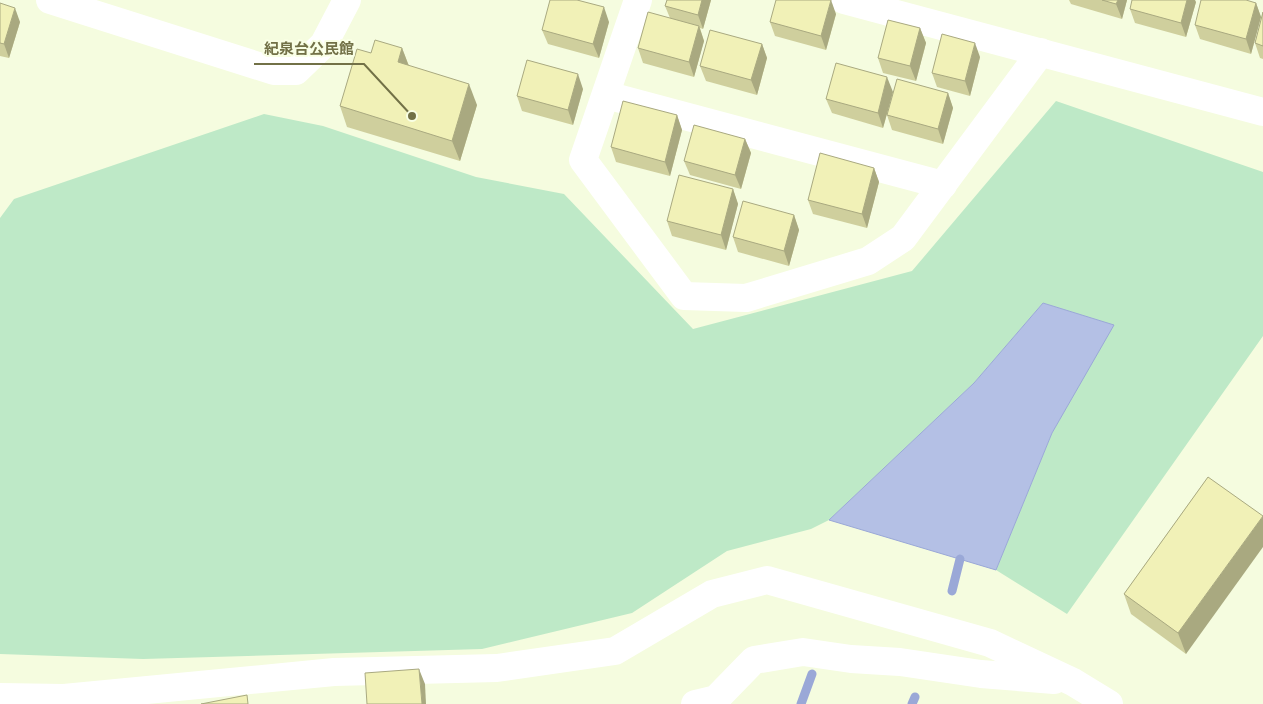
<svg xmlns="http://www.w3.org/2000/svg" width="1263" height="704" font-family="Manrope,'Noto Sans JP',sans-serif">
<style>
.green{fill:#bee9c7}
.water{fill:#b4c0e5;stroke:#9aa8d7}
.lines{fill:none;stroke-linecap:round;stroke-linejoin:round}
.stream{stroke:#9aa8d7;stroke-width:9}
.minor{stroke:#fff;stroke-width:28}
.wall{fill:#cfcf9d}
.shaded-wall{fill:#a9a980}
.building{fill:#f1f1b7;stroke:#a9a980}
.leader{fill:none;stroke:#727147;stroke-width:2}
.callout-dot{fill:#727147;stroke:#f9ffe5;stroke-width:2}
.callout-label{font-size:15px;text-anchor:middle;font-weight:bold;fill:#727147;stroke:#f9ffe5;stroke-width:4;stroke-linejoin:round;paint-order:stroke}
</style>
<rect width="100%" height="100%" fill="#f5fcdf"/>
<polygon class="green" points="1056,101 1263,172 1263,336 1067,614 996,570 1052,433 1113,325 1043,303 974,383 829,520 811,529 727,551 632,613 482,649 143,659 0,654 0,218 14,199 264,114 323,126 476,177 564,194 693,329 912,271"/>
<polygon class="water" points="1043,303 1114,325 1052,433 996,570 829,520 974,383"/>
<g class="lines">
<g class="stream">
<polyline points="952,591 960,559"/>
<polyline points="801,704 812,674"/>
<polyline points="912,704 915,697"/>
</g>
<g class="minor">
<polyline points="50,0 274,71 296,71 324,44 347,0"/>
<polyline points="638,0 583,160 684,296 746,298 868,261 903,238 1041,52"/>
<polyline points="844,0 1263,112"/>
<polyline points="606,95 943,185"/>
<polyline points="0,697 64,698 334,672 497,668 615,651 712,594 767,580 990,643 1073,682 1109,704"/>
<polyline points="695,704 716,699 754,660 803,652 851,659 900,662 981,674 1054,680"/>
</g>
</g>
<g class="wall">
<polygon points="667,0 711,0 703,29 700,28 704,41 694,77 643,63 638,48 670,18 665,6"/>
<polygon points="1069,0 1127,0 1122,19 1071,4"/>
<polygon points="1196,2 1186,37 1135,23 1130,9"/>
<polygon points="0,3 20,22 9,58 0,56"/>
<polygon points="1256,3 1261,17 1251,54 1200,39 1195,25"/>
<polygon points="1263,12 1263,59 1260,58 1255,43"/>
<polygon points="836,14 826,50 775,36 770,22"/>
<polygon points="609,22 599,58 548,44 542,30"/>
<polygon points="920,28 926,43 916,81 883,73 878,58"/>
<polygon points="762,44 767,58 757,95 706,81 700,66"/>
<polygon points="402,48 409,66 477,105 460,161 347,127 340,106 371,53"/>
<polygon points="980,57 970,96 937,87 932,73"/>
<polygon points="583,89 573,125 522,111 517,96"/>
<polygon points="893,92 883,128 832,113 826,99"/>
<polygon points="948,93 953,108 943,144 892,130 887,115"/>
<polygon points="677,115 682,130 670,176 616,162 611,147"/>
<polygon points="745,139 751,153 741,189 690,175 684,161"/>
<polygon points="874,168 879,182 867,228 813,214 808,200"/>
<polygon points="733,189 738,204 726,250 672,236 667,221"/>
<polygon points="794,215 799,230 789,266 738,252 733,237"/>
<polygon points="1208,477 1186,654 1131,614 1124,594"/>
</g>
<g class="shaded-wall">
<polygon points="702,0 711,0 703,29 698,15"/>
<polygon points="831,0 836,14 826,50 821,36"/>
<polygon points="1118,0 1127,0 1122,19 1116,4"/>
<polygon points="1187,0 1195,0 1196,2 1186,37 1181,23"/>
<polygon points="1256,3 1261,17 1251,54 1246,39"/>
<polygon points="604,7 609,22 599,58 593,44"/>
<polygon points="15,8 20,22 9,58 4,44"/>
<polygon points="699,26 704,41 694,77 689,62"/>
<polygon points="920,28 926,43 916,81 910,66"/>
<polygon points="975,43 980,57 970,96 965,81"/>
<polygon points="762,44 767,58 757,95 751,80"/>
<polygon points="402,48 410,69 398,62"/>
<polygon points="578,74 583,89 573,125 568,110"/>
<polygon points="887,77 893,92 883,128 878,113"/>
<polygon points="469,84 477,105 460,161 452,141"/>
<polygon points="948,93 953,108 943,144 938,129"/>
<polygon points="677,115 682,130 670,176 665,162"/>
<polygon points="745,139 751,153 741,189 735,175"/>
<polygon points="874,168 879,182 867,228 862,214"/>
<polygon points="733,189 738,204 726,250 721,235"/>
<polygon points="794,215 799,230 789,266 784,251"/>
<polygon points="1263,516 1263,547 1186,654 1178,633"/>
<polygon points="419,669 425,684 426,704 422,704"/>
</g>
<g class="building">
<polygon points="550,0 577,0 604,7 593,44 542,30"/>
<polygon points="667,0 702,0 698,15 665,6"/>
<polygon points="776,0 831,0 821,36 770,22"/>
<polygon points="1102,0 1118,0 1116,4"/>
<polygon points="1132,0 1187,0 1181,23 1130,9"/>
<polygon points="1201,0 1246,0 1256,3 1246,39 1195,25"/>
<polygon points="0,3 15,8 4,44 0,43"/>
<polygon points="648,12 699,26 689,62 638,48"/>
<polygon points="1263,12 1263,46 1255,43"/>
<polygon points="888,20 920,28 910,66 878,58"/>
<polygon points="710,30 762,44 751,80 700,66"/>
<polygon points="942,34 975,43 965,81 932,73"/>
<polygon points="375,40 402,48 398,62 469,84 452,141 340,106 357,49 371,53"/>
<polygon points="527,60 578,74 568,110 517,96"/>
<polygon points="836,63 887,77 878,113 826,99"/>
<polygon points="897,79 948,93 938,129 887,115"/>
<polygon points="623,101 677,115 665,162 611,147"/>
<polygon points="694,125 745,139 735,175 684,161"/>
<polygon points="820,153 874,168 862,214 808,200"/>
<polygon points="679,175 733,189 721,235 667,221"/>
<polygon points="743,201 794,215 784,251 733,237"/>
<polygon points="1208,477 1263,516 1178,633 1124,594"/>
<polygon points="419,669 422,704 367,704 365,673"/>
<polygon points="247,695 248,704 201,704"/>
</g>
<path class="leader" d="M412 116L364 64H254"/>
<circle class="callout-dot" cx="412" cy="116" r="5"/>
<g class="callout-label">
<text x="309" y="54">紀泉台公民館</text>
</g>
</svg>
